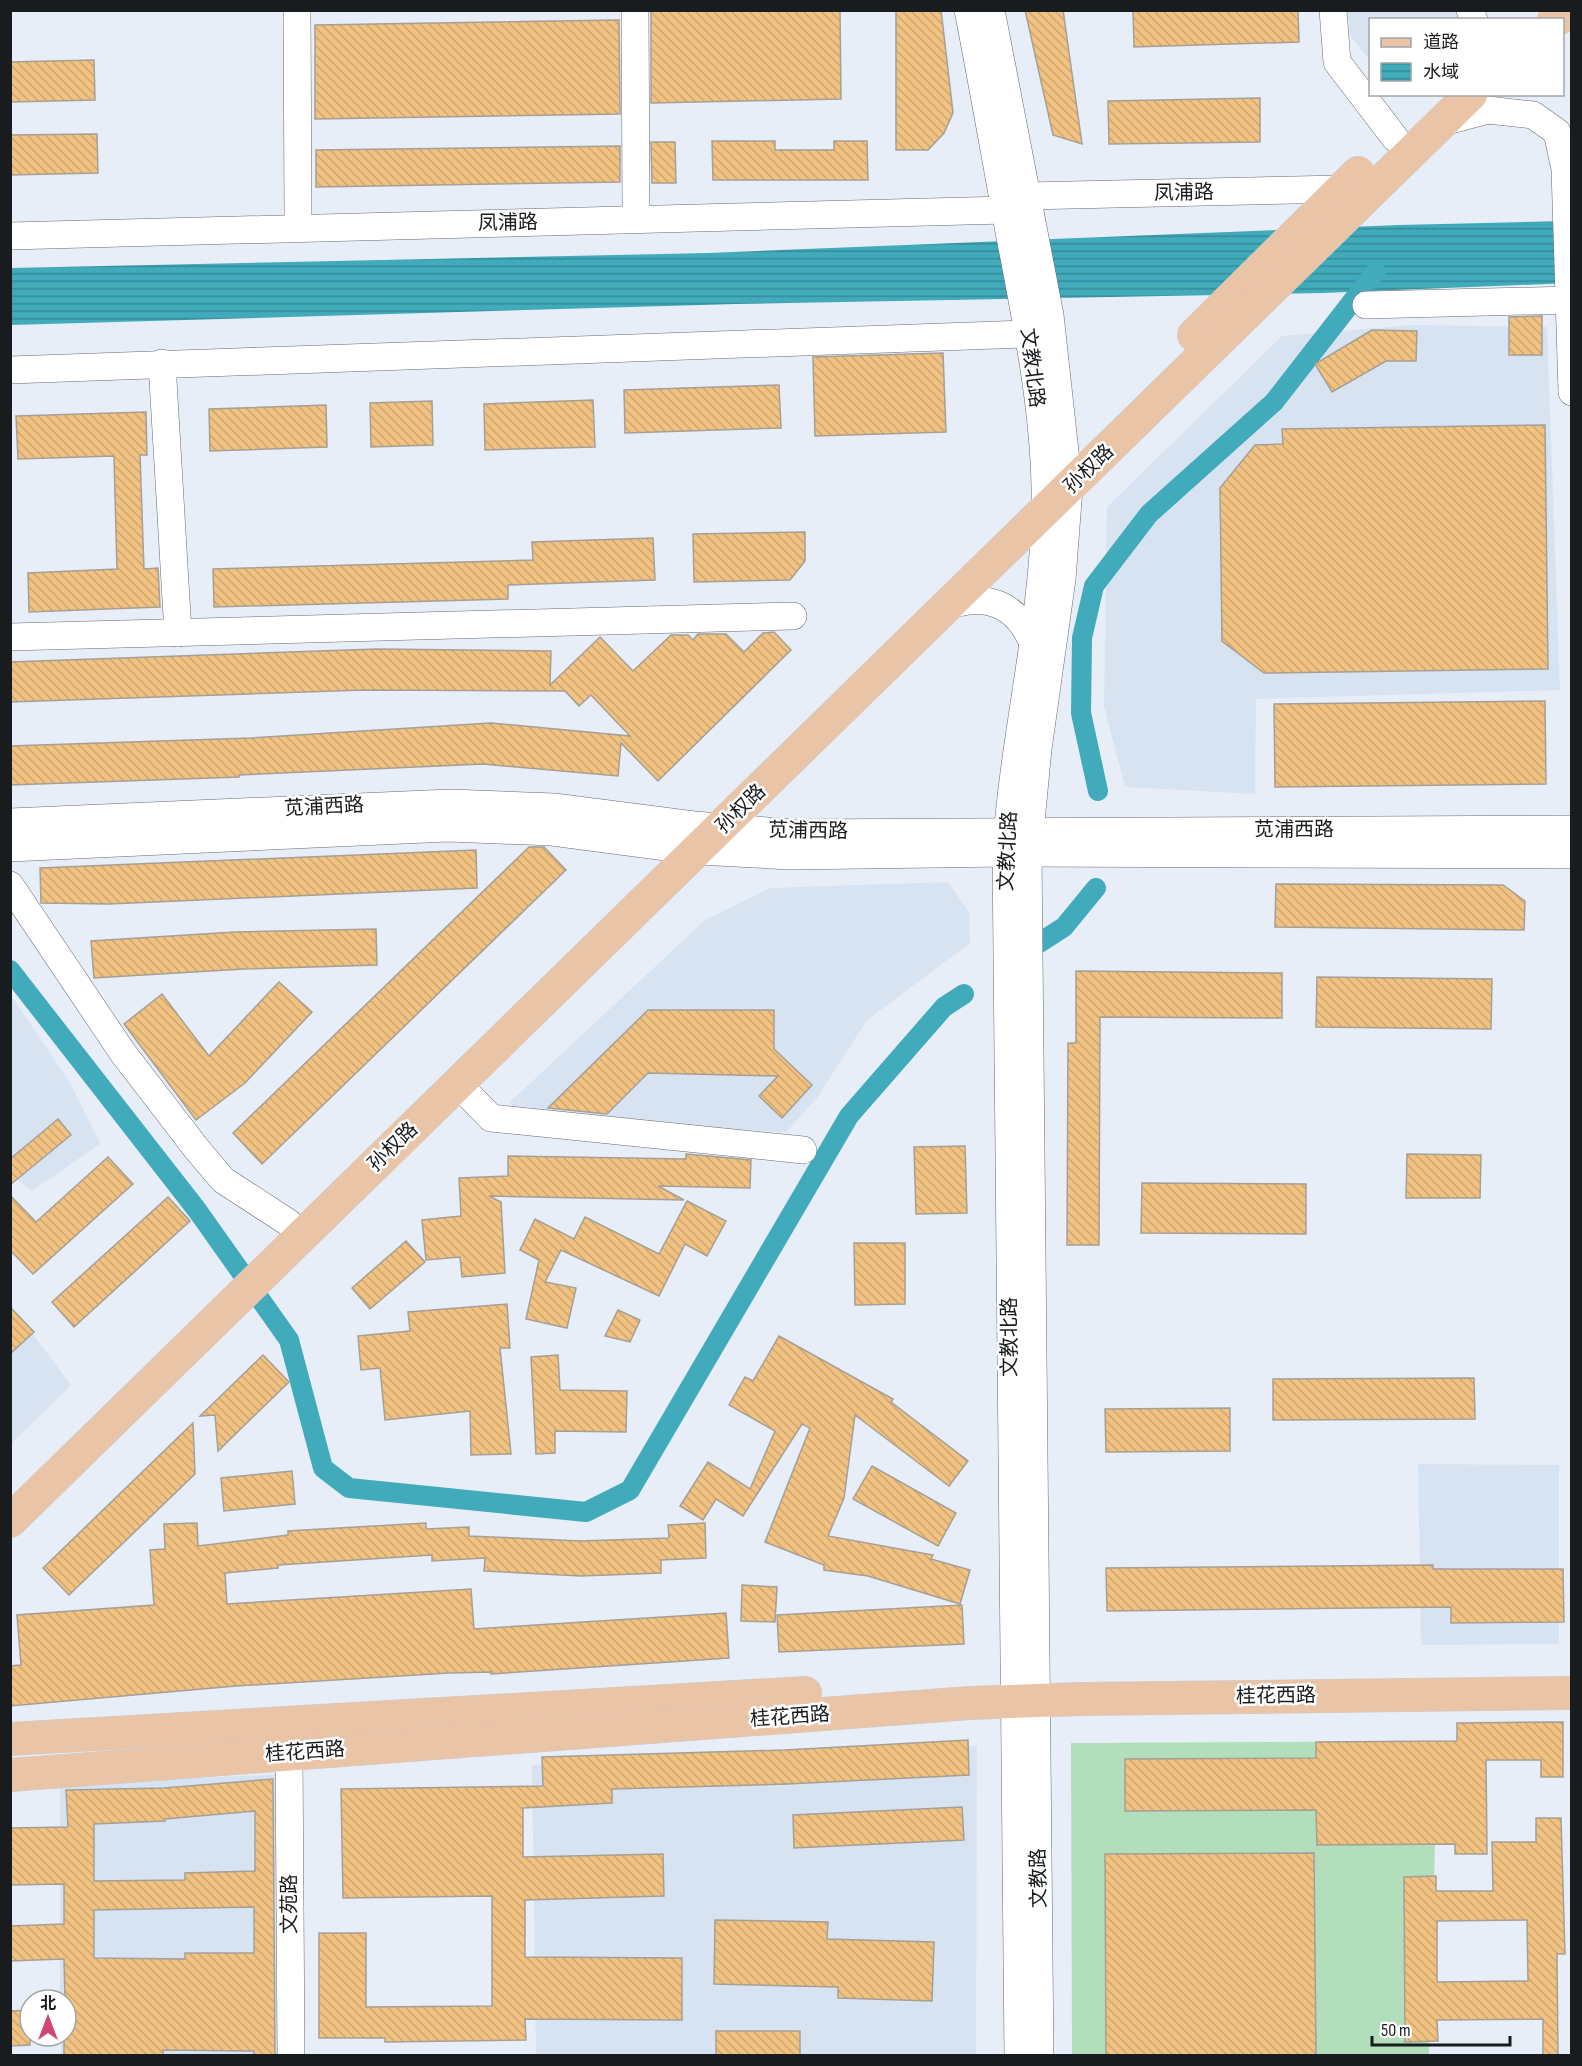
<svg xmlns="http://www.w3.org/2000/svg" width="1582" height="2066" font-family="'Sofia Sans Condensed','Noto Sans SC',sans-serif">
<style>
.built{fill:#d8e3f2}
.pitch{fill:#b2debb}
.water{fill:url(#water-rules)}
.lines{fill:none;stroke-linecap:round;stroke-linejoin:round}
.canal{stroke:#41aabb;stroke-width:20}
.building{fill:url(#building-back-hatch);stroke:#a59f96;stroke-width:1.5;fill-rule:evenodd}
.minor-casing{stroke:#656a72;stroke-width:28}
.major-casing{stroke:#cccdce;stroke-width:34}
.minor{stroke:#fff;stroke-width:27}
.major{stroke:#e9c4a7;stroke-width:33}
.labels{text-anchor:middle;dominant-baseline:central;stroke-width:5;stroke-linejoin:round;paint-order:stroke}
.street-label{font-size:20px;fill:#191c1f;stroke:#fff}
</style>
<defs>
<pattern id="water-rules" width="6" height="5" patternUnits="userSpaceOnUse" patternTransform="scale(1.5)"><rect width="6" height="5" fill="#41aabb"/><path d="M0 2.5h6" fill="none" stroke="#368a97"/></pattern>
<pattern id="building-back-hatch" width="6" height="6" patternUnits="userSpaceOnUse" patternTransform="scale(1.5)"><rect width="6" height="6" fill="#f1c282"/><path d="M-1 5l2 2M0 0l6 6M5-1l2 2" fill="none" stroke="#cea670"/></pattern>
</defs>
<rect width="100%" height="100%" fill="#e8eef7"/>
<g class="built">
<polygon points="1348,11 1457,11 1458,19 1370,20 1370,61 1350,35"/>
<polygon points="1411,325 1547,327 1560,690 1256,699 1255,794 1125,787 1104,706 1107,507 1282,336"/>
<polygon points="948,882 969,912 970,943 867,1020 817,1098 786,1132 520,1121 510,1102 705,920 770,888"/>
<polygon points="10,994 69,1081 100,1144 32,1191 11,1175"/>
<polygon points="11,1305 71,1385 11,1444"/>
<polygon points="1418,1464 1559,1465 1559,1644 1421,1645"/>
<polygon points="977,1746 976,2055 536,2055 532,1765"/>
<polygon points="287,1774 289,2055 61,2055 61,2036 66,2036 66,2000 60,2000 60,1784"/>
</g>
<polygon class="pitch" points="1438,1741 1429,2055 1072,2055 1071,1743"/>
<polygon class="water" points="1572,221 1571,283 1322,293 736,304 11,325 10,268 709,253 1399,225"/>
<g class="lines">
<g class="canal">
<polyline points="1098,791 1081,713 1082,638 1094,586 1149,514 1274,402 1376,271"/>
<polyline points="1036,945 1064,927 1096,888"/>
<polyline points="10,970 197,1210 289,1340 323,1468 349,1488 586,1512 630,1490 849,1116 944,1007 964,994"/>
</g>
</g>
<g class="building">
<polygon points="651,10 840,10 841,99 651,103"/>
<polygon points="896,10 941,10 953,113 944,133 928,150 896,150"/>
<polygon points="1025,10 1063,10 1082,144 1053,135"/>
<polygon points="1133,10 1298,10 1299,42 1134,47"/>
<polygon points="619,20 620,114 315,119 315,25"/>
<polygon points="94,60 95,100 10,102 10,62"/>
<polygon points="1260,98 1260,142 1109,144 1108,101"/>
<polygon points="97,134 98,173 10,175 10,135"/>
<polygon points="712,141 775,141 775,150 834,150 834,141 867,141 868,180 713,180"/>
<polygon points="651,142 675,142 676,183 652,183"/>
<polygon points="620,146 620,182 316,187 316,150"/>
<polygon points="1542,316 1542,355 1509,355 1509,317"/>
<polygon points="1372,330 1417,331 1416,361 1386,361 1332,392 1315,364"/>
<polygon points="943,353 946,432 815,436 813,357"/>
<polygon points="779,385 781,428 625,433 624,390"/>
<polygon points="593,400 595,447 485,450 484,404"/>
<polygon points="432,401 433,445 371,447 370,403"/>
<polygon points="326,405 327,447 210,451 209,409"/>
<polygon points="146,412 147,455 140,455 144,569 158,568 160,607 29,612 28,573 117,569 114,456 18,459 16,416"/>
<polygon points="1545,425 1548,669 1264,673 1222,641 1220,488 1255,445 1283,444 1282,429"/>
<polygon points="805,532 805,561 790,580 694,582 693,534"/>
<polygon points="653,538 655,580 508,585 508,599 214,607 213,569 533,560 532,542"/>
<polygon points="774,632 791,650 658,781 621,743 618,776 483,764 239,775 239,777 10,785 10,746 251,738 491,723 630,736 591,695 579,706 565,691 363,690 10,702 10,662 377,649 551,651 550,685 600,637 633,671 671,635 688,635 693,640 698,634 726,634 744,652 763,633"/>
<polygon points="1545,701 1546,784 1275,787 1274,704"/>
<polygon points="529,847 544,847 566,870 262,1164 233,1133"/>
<polygon points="476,850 477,888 109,904 41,903 40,868"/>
<polygon points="1276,884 1503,885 1525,901 1524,930 1275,927"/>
<polygon points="376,929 377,965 244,969 94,978 91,941 235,932"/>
<polygon points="1076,971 1282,973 1282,1018 1100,1017 1099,1245 1067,1245 1068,1043 1076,1043"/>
<polygon points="1317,977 1492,979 1491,1029 1316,1027"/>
<polygon points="279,982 312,1012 245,1083 196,1120 124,1024 162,994 209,1056"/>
<polygon points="648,1010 774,1010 774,1049 812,1085 782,1118 759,1096 778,1076 648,1073 607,1114 548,1108"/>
<polygon points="58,1119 71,1135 10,1185 10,1159"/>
<polygon points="965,1146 967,1213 916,1214 914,1147"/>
<polygon points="686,1154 751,1160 750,1188 658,1186 684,1200 489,1196 501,1202 505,1273 462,1277 460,1257 426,1260 422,1220 461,1216 459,1178 508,1176 508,1156 686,1159"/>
<polygon points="1407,1154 1481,1155 1480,1198 1406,1198"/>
<polygon points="108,1157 133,1184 33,1274 10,1250 10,1195 36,1222"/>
<polygon points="1142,1183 1306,1184 1306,1234 1141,1233"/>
<polygon points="168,1197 190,1221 74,1327 52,1302"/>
<polygon points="687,1201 726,1221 707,1256 685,1244 659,1296 561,1250 545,1282 576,1288 567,1328 526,1319 539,1260 520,1250 535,1219 574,1239 585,1217 659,1254"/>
<polygon points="406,1241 425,1262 370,1309 352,1288"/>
<polygon points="854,1243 905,1243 905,1304 855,1305"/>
<polygon points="507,1304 510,1348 500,1348 511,1454 471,1455 470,1411 385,1420 380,1368 361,1370 358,1336 410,1331 408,1312"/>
<polygon points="10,1307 34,1332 10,1354"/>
<polygon points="618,1310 640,1320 630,1342 605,1336"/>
<polygon points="779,1336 893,1399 891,1402 968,1461 949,1486 855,1415 844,1498 828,1536 933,1555 931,1559 970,1570 960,1604 868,1576 824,1570 824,1565 765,1542 810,1428 802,1424 743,1516 716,1499 703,1520 680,1506 708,1462 750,1489 775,1431 729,1405 745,1377 753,1381"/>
<polygon points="263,1355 289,1382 218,1451 215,1415 200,1416"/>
<polygon points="558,1355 560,1390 627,1391 626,1432 555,1431 555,1453 536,1454 531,1357"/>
<polygon points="1474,1378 1475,1419 1273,1420 1273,1379"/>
<polygon points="1230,1408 1230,1451 1106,1452 1105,1409"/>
<polygon points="193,1423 195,1474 69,1595 43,1568"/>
<polygon points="872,1466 956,1513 938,1546 853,1499"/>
<polygon points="292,1471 295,1504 224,1511 221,1478"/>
<polygon points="197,1523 198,1546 288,1535 288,1531 426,1523 426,1529 469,1527 469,1536 581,1541 669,1538 668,1525 705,1523 706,1558 661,1560 661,1573 581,1576 484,1571 485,1558 432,1561 432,1555 278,1565 278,1568 225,1573 227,1604 471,1589 474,1629 726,1613 729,1658 491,1674 491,1672 449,1673 236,1686 10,1706 10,1666 21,1665 17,1615 154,1605 150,1550 165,1549 164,1524"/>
<polygon points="1433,1565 1433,1569 1563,1569 1564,1622 1451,1623 1451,1607 1107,1611 1106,1568"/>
<polygon points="742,1585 777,1587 775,1622 741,1621"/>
<polygon points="962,1605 964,1644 779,1652 777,1615"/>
<polygon points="1563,1722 1563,1777 1541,1777 1541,1760 1486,1760 1487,1854 1455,1854 1455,1844 1317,1845 1316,1810 1125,1811 1125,1759 1316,1758 1316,1742 1457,1741 1457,1723"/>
<polygon points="968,1740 969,1775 787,1784 612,1789 612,1803 523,1808 523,1857 663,1854 664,1896 525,1900 525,1957 682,1958 682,2020 525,2019 526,2040 385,2042 385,2038 319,2038 319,1933 366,1933 366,2007 492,2006 492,1896 343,1898 341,1789 543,1786 542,1757 785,1750"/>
<path d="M273 1779 275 2055H254V2051L163 2050V2055H64V2036H66L64 1959 10 1961V1926L64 1924V1884L10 1885V1828L68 1827 66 1790 164 1788ZM255 1811V1871L185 1873V1880L94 1881V1824L165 1821V1819ZM254 1907V1953H185V1959L94 1958V1910Z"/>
<polygon points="962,1807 964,1840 794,1848 793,1815"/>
<path d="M1536 1818H1561L1565 1954H1557L1558 2055H1543V2019L1437 2020 1438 2041 1405 2042 1404 1877 1436 1876V1891H1493L1492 1842H1536ZM1527 1920 1528 1981 1437 1982V1921Z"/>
<polygon points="1314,1853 1316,2055 1106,2055 1105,1854"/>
<polygon points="715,1920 828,1922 827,1939 934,1942 932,2001 838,1998 838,1987 714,1984"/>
<polygon points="30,2010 30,2045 10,2046 10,2011"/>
<rect x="716" y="2031" width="84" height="24"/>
</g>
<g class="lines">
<g class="minor-casing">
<g id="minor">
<polyline points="297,10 298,213"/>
<polyline points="635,10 636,205"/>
<path d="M968 10C983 86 996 162 1010 237 1027 325 1047 421 1045 511 1043 626 1013 738 1006 853L1018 2056"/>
<polyline points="991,10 1050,315 1069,488 1062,579 1038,749 1028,853 1040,2056"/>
<polyline points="1333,10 1337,62 1395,138"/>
<polyline points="1470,10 1474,20"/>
<polyline points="1440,123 1488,110 1533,115 1557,132 1565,169 1572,392"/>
<polyline points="1026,196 1341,189"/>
<polyline points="10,236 1006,210"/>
<polyline points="1366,305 1572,300"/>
<polyline points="162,363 178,633"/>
<polyline points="10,370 1028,334"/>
<path d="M948 606C986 593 1015 603 1032 641"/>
<polyline points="10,637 793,616"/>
<polyline points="10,822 450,803 554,807 694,825 794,833 1572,829"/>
<polyline points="10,848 448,828 552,832 697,851 790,856 1006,853 1572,855"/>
<polyline points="10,885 123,1053 196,1148 223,1180 289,1223"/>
<polyline points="458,1084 491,1118 803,1150"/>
<polyline points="289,1753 291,2056"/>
</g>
</g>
<g class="major-casing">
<g id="major">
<polyline points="1554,20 1572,13"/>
<polyline points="1194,335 1358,173"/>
<polyline points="10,1521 1471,94"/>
<polyline points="10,1739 805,1693"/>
<polyline points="10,1775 970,1703 1081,1699 1572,1693"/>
</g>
</g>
<use href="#minor" class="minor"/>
<use href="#major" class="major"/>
</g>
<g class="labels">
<g class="street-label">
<text transform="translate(1184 193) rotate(-1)">凤浦路</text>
<text transform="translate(508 223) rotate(-1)">凤浦路</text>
<text transform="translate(1032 368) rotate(83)">文教北路</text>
<text transform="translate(1089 469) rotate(-44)">孙权路</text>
<text transform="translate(324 807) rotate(-3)">苋浦西路</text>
<text transform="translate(741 809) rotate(-44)">孙权路</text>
<text x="1294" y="830">苋浦西路</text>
<text transform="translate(808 831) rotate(1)">苋浦西路</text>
<text transform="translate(1008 851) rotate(-87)">文教北路</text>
<text transform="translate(393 1147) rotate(-44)">孙权路</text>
<text transform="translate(1010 1337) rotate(-90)">文教北路</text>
<text transform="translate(1276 1696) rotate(-1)">桂花西路</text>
<text transform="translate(790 1717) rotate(-4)">桂花西路</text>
<text transform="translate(305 1752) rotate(-4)">桂花西路</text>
<text transform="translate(1039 1878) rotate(-91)">文教路</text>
<text transform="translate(290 1904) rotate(-90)">文苑路</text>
</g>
</g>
<rect width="1582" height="2066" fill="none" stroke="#191c1f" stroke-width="24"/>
<rect x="1369" y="18" width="195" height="78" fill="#ffffff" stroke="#a3a4a5" stroke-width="1.5"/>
<rect x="1381" y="38" width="30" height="9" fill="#e9c4a7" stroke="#a3a4a5" stroke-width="1.5"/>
<text x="1423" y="48" font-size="18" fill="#191c1f">道路</text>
<rect x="1381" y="63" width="30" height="18" fill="url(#water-rules)" stroke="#a3a4a5" stroke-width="1.5"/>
<text x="1423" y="78" font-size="18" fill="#191c1f">水域</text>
<g transform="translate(48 2018)"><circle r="28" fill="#ffffff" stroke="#a3a4a5" stroke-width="1.5"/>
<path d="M0-4.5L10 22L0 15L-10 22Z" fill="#d24575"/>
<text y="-9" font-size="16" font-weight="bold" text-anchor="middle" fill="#191c1f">北</text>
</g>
<path d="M1372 2036v9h138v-9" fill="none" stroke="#191c1f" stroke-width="3"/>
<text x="1381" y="2036" font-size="18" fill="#191c1f" stroke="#ffffff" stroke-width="4.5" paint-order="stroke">50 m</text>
</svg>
